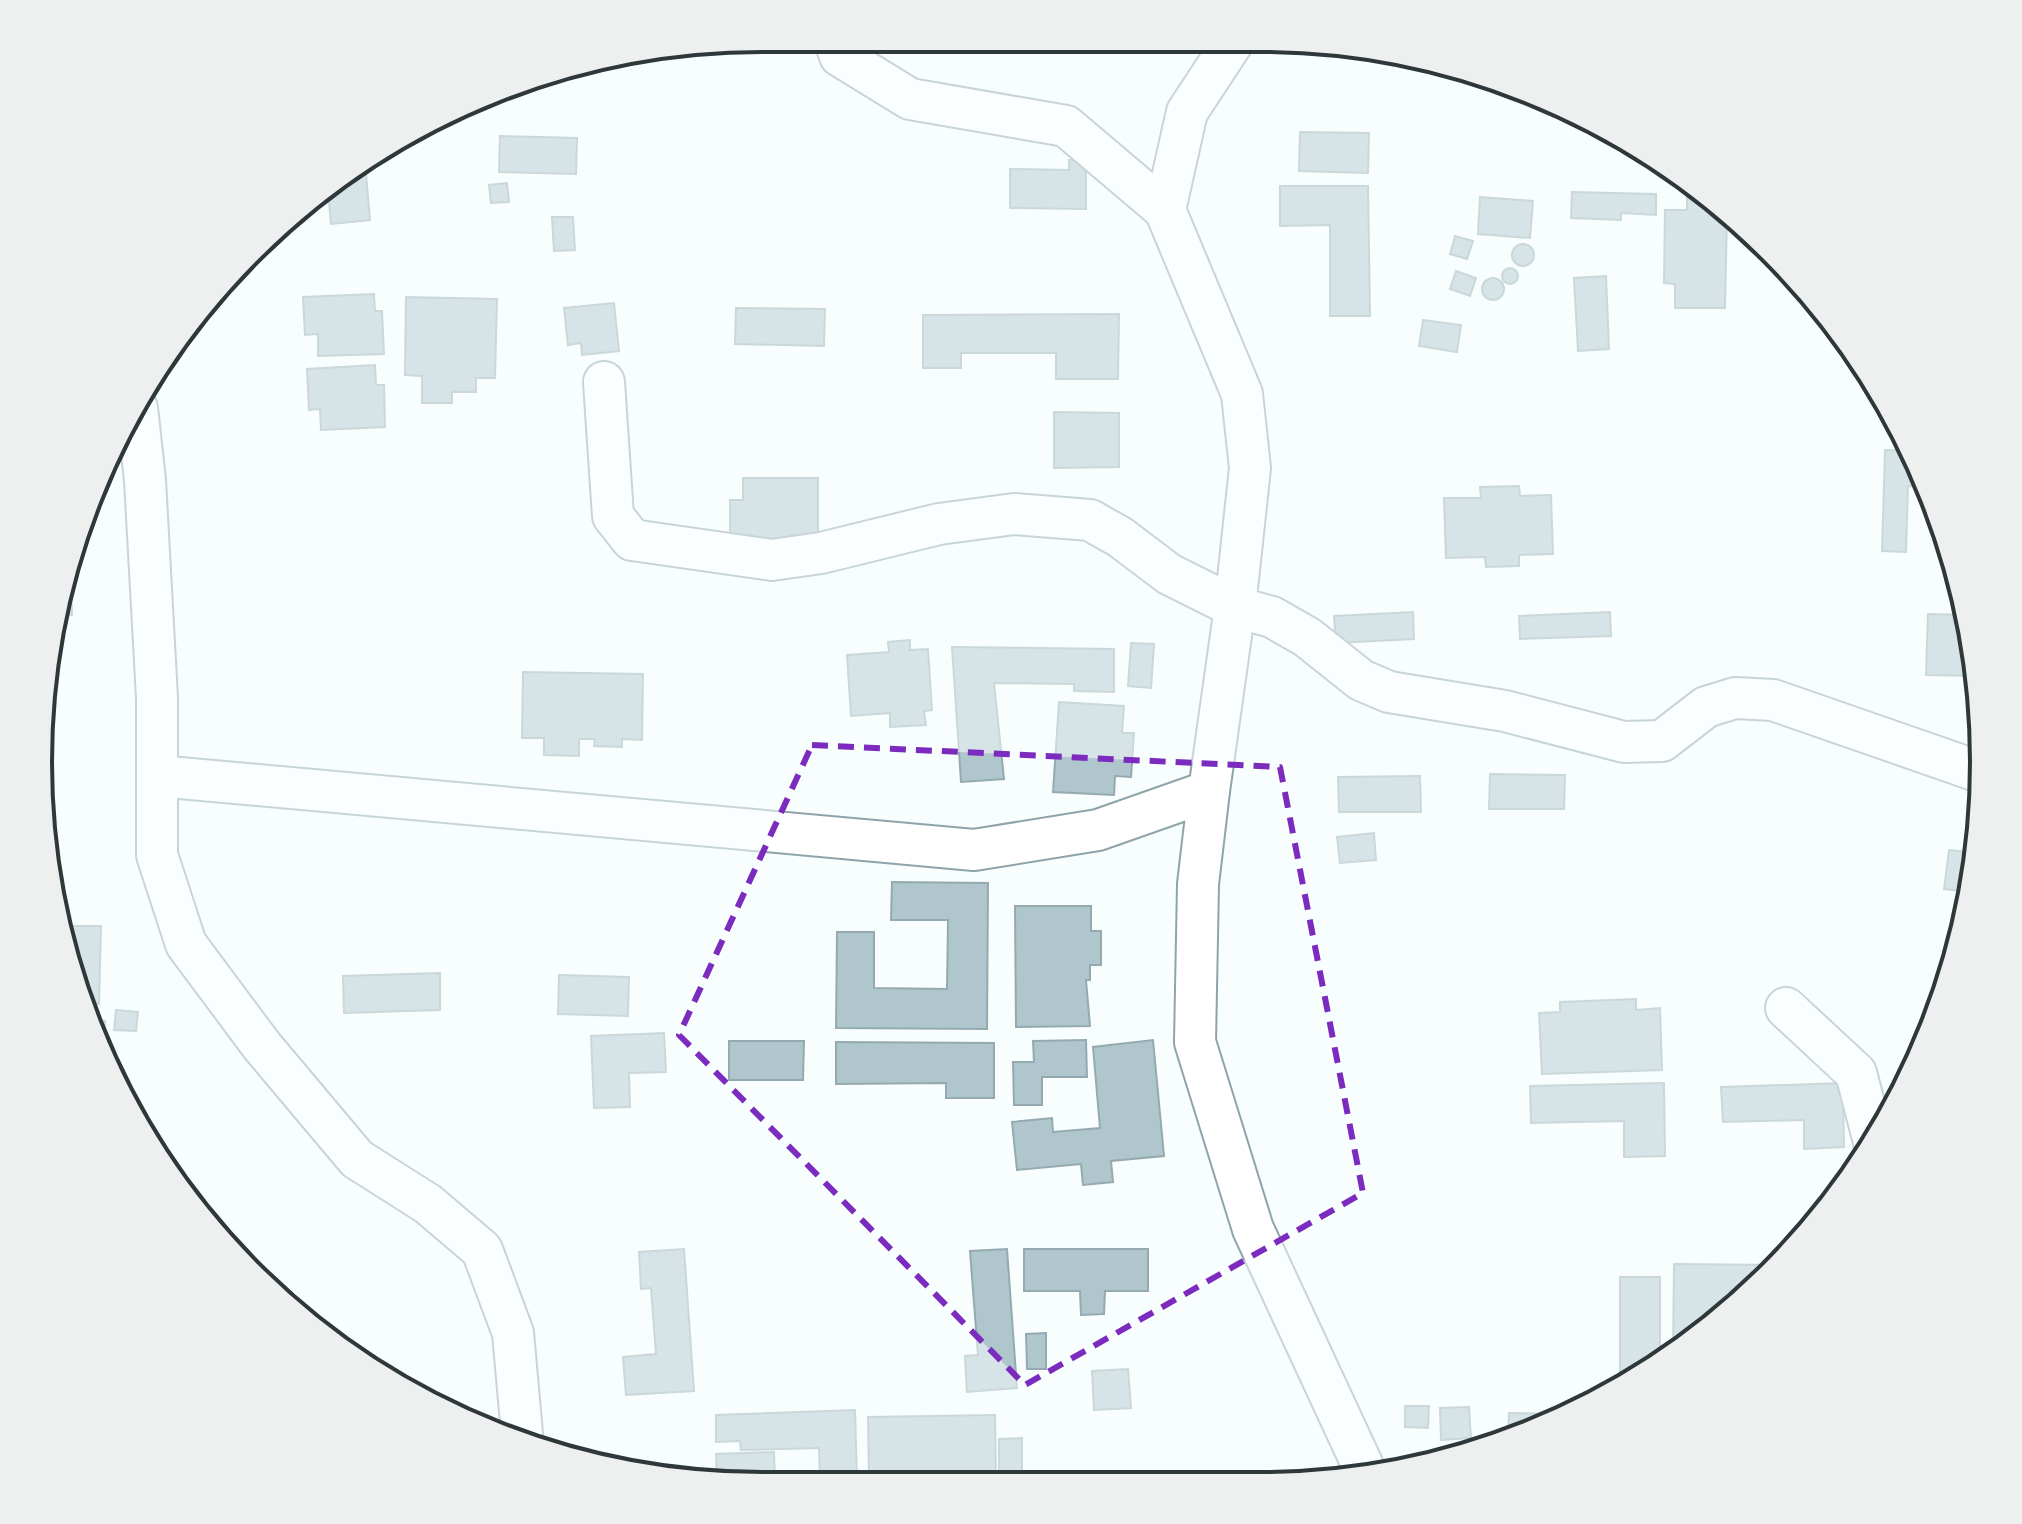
<svg xmlns="http://www.w3.org/2000/svg" width="2022" height="1524" font-family="'PT Sans',sans-serif">
<style>
.building{fill:#afc6cc;stroke:#94aab0;stroke-width:2}
.lines{fill:none;stroke-linecap:round;stroke-linejoin:round}
.minor-casing{stroke:#8ea4aa;stroke-width:44}
.minor{stroke:#fff;stroke-width:40}
.marked{fill:none;stroke:#7b2cbf;stroke-width:6;stroke-dasharray:16 10;stroke-linejoin:round}
.rim{fill:none;stroke:#2e373a;stroke-width:4}
</style>
<rect width="100%" height="100%" fill="#f8fdfe"/>
<g class="building">
<polygon points="1300,132 1369,133 1368,173 1299,171"/>
<polygon points="500,136 577,138 576,174 499,172"/>
<polygon points="1069,160 1086,160 1086,209 1010,208 1010,169 1069,170"/>
<polygon points="365,162 370,220 331,224 328,190"/>
<polygon points="507,183 509,202 491,203 489,185"/>
<polygon points="1280,186 1368,186 1370,316 1330,316 1330,225 1280,226"/>
<polygon points="1572,192 1656,194 1656,215 1621,213 1621,220 1571,218"/>
<polygon points="1480,197 1533,201 1530,238 1478,234"/>
<polygon points="1687,198 1709,198 1708,210 1722,210 1727,215 1725,308 1675,308 1675,284 1664,283 1665,210 1687,210"/>
<polygon points="552,217 573,217 575,250 554,251"/>
<polygon points="1455,236 1473,241 1467,259 1450,254"/>
<circle cx="1523" cy="255" r="11"/>
<circle cx="1510" cy="276" r="8"/>
<polygon points="1456,271 1476,278 1470,296 1450,289"/>
<polygon points="1606,276 1609,349 1578,351 1574,278"/>
<circle cx="1493" cy="289" r="11"/>
<polygon points="374,294 375,311 382,311 384,354 318,356 318,334 305,335 303,297"/>
<polygon points="406,297 497,299 495,378 476,378 476,392 452,392 452,403 422,403 422,376 405,375"/>
<polygon points="614,303 619,351 582,355 581,343 568,345 564,308"/>
<polygon points="736,308 825,309 824,346 735,344"/>
<polygon points="1119,314 1118,379 1056,379 1056,353 961,353 961,368 923,368 923,315"/>
<polygon points="1423,320 1461,325 1457,352 1419,346"/>
<polygon points="375,365 376,385 384,385 385,427 321,430 320,409 309,410 307,369"/>
<polygon points="1054,412 1119,413 1119,467 1054,468"/>
<polygon points="1885,450 1911,451 1929,487 1908,486 1906,552 1882,551"/>
<polygon points="743,478 818,478 818,553 730,553 730,500 743,500"/>
<polygon points="1519,486 1520,496 1551,495 1553,554 1519,555 1519,566 1486,567 1485,557 1446,558 1444,498 1481,498 1480,487"/>
<polygon points="66,578 71,578 72,615 54,616"/>
<polygon points="1413,612 1414,639 1336,643 1334,616"/>
<polygon points="1610,612 1611,636 1520,639 1519,616"/>
<polygon points="1928,614 1968,615 1976,676 1926,675"/>
<polygon points="910,640 910,650 928,649 932,710 924,711 926,725 890,727 890,713 851,716 847,655 889,652 888,642"/>
<polygon points="1131,643 1154,644 1151,688 1128,686"/>
<polygon points="952,647 1114,649 1114,692 1074,691 1074,684 994,683 1004,779 961,782"/>
<polygon points="523,672 643,674 642,740 622,739 622,747 594,746 595,739 579,739 579,756 544,755 544,738 522,738"/>
<polygon points="1059,702 1124,706 1122,733 1134,733 1131,777 1115,776 1114,795 1053,792"/>
<polygon points="1490,774 1565,775 1564,809 1489,809"/>
<polygon points="1420,776 1421,812 1339,812 1338,777"/>
<polygon points="1374,833 1376,860 1340,863 1337,837"/>
<polygon points="1949,850 1975,853 1971,892 1944,889"/>
<polygon points="892,882 988,883 987,1029 836,1028 837,932 874,932 874,988 947,989 948,920 891,920"/>
<polygon points="1015,906 1091,906 1091,931 1101,931 1101,965 1090,965 1090,980 1086,980 1090,1026 1016,1027"/>
<polygon points="63,926 101,926 99,1004 81,1003 77,995"/>
<polygon points="440,973 440,1010 344,1013 343,976"/>
<polygon points="559,975 629,977 628,1016 558,1014"/>
<polygon points="1636,999 1636,1010 1660,1008 1662,1070 1542,1074 1539,1013 1560,1012 1560,1002"/>
<polygon points="116,1010 138,1012 136,1031 114,1030"/>
<polygon points="89,1021 105,1021 105,1052"/>
<polygon points="664,1033 666,1072 629,1073 630,1107 594,1108 591,1036"/>
<polygon points="1086,1040 1087,1077 1042,1077 1042,1105 1014,1105 1013,1062 1034,1062 1033,1041"/>
<polygon points="1153,1040 1164,1156 1111,1161 1113,1182 1083,1185 1081,1164 1017,1170 1012,1122 1052,1118 1053,1132 1100,1128 1093,1047"/>
<polygon points="729,1041 804,1041 803,1080 729,1080"/>
<polygon points="836,1042 994,1043 994,1098 946,1098 946,1083 836,1084"/>
<polygon points="1664,1083 1665,1156 1624,1157 1624,1121 1531,1123 1530,1086"/>
<polygon points="1843,1083 1844,1147 1804,1149 1804,1120 1723,1122 1721,1087"/>
<polygon points="684,1249 694,1391 626,1395 623,1357 656,1354 651,1288 641,1289 639,1252"/>
<polygon points="1007,1249 1017,1388 967,1392 965,1356 978,1355 970,1251"/>
<polygon points="1024,1249 1148,1249 1148,1291 1105,1291 1104,1314 1081,1315 1080,1291 1024,1291"/>
<polygon points="1674,1264 1780,1265 1673,1355"/>
<polygon points="1620,1277 1660,1277 1660,1365 1642,1374 1620,1375"/>
<polygon points="1046,1333 1046,1369 1027,1369 1026,1334"/>
<polygon points="1128,1369 1131,1408 1094,1410 1092,1371"/>
<polygon points="1405,1406 1429,1406 1428,1428 1405,1427"/>
<polygon points="1469,1407 1471,1438 1441,1440 1440,1408"/>
<polygon points="855,1410 857,1480 820,1480 819,1448 741,1450 740,1441 716,1442 716,1415"/>
<polygon points="1509,1413 1561,1414 1508,1440"/>
<polygon points="995,1415 996,1480 869,1480 868,1417"/>
<polygon points="1022,1438 1022,1480 999,1480 999,1439"/>
<polygon points="774,1452 775,1480 717,1480 716,1454"/>
</g>
<g class="lines">
<g class="minor-casing">
<g id="minor">
<polyline points="834,38 840,56 910,99 1066,126 1165,210 1242,394 1250,468 1235,607 1272,617 1307,637 1361,680 1389,692 1505,711 1624,742 1662,741 1706,707 1735,698 1773,700 1983,773"/>
<polyline points="1165,210 1187,112 1235,39"/>
<polyline points="137,408 145,480 157,698 157,855 186,944 262,1046 357,1159 428,1204 482,1250 513,1333 523,1445"/>
<polyline points="158,776 974,850 1098,830 1209,791 1235,607 1169,574 1120,537 1090,520 1014,514 939,524 821,553 772,560 632,540 613,516 604,382"/>
<polyline points="1209,791 1198,884 1195,1042 1253,1229 1368,1477"/>
<polyline points="1786,1008 1856,1073 1874,1142"/>
</g>
</g>
<use href="#minor" class="minor"/>
</g>
<path d="M0 0H2022V1524H0ZM812 745 1280 767 1363 1193 1025 1385 679 1035Z" fill="#f8fdfe" fill-opacity=".55" fill-rule="evenodd"/>
<path class="marked" d="M812 745 1280 767 1363 1193 1025 1385 679 1035Z"/>
<path d="M0 0H2022V1524H0ZM762 52H1260A710 710 0 0 1 1970 762V762A710 710 0 0 1 1260 1472H762A710 710 0 0 1 52 762V762A710 710 0 0 1 762 52Z" fill="#eeefef" fill-rule="evenodd"/>
<path class="rim" d="M762 52H1260A710 710 0 0 1 1970 762V762A710 710 0 0 1 1260 1472H762A710 710 0 0 1 52 762V762A710 710 0 0 1 762 52Z"/>
</svg>
